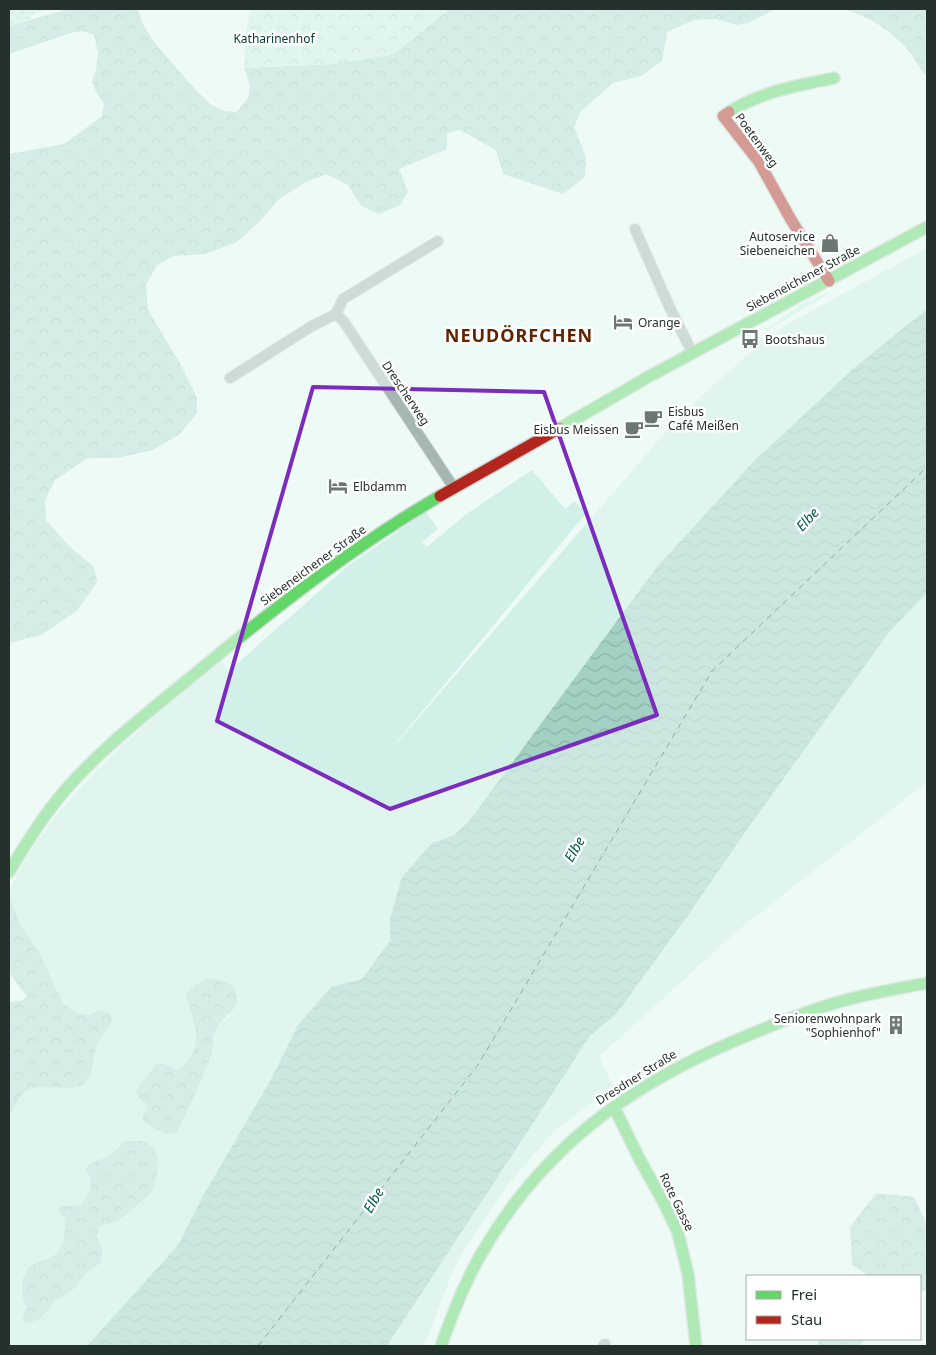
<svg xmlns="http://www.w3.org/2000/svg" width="936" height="1355" font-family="'Noto Sans',sans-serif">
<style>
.grass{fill:#d1f0e7;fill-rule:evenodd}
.forest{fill:url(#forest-crowns)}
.park{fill:url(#park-crowns)}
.garden{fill:url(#garden-dots)}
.water{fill:url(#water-waves)}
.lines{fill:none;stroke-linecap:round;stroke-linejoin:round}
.ferry{stroke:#015b4b;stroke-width:1;stroke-dasharray:6 5;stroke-linecap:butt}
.street-casing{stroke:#cad5d1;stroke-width:12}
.fast-casing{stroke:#cad5d1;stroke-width:14}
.jam-casing{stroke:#cad5d1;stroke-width:14}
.street{stroke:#a6b6b2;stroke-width:10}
.fast{stroke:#63d668;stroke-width:11}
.jam{stroke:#b3261e;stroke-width:11}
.marked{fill:none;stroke:#7b2cbf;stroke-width:4;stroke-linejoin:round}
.labels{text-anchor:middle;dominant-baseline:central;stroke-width:5;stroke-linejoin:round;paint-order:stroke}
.park-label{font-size:12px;fill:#003b30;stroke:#fff}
.street-label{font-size:12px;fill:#24312d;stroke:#fff}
.poi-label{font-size:12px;fill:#24312d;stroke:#fff;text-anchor:start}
.water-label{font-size:14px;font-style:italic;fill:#015b4b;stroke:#fff}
.district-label{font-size:18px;font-weight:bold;letter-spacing:1px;fill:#622400;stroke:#fff}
</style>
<defs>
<pattern id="forest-crowns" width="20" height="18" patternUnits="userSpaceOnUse" patternTransform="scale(1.25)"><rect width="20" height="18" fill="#b7ded3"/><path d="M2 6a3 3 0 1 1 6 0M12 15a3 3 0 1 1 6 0" fill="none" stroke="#9dbfb5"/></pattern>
<pattern id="park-crowns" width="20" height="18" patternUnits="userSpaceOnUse" patternTransform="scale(1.25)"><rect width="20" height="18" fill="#d1f0e7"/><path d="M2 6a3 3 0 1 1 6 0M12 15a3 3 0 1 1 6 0" fill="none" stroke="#b3cec6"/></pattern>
<pattern id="garden-dots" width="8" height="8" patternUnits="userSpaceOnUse" patternTransform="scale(1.25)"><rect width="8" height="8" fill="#d1f0e7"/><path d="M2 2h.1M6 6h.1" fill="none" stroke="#b3cec6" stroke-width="1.8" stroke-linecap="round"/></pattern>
<pattern id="water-waves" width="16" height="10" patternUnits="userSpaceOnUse" patternTransform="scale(1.25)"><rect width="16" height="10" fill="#a2d1c4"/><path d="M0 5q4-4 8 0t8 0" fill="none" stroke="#8bb4a9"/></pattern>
</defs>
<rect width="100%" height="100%" fill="#eefaf6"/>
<g class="grass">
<path d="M927 248V309L855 367 751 464 656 568 469 821 454 835 431 843 390 919V941L362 979 331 987 298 1025 271 1079 204 1194 178 1245 87 1346H9V1116C14 1108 19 1098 27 1091 36 1083 65 1087 77 1088 81 1083 89 1079 91 1073 98 1063 92 1044 104 1032L100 1010 89 1015 77 1013 63 1003 38 950 20 924 9 895V891C15 878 21 865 29 853 78 777 151 719 221 662L230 670 349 565 426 512 438 529 422 542 427 547 465 515 532 470 565 509 574 501 587 512 377 766 663 435 701 396 769 336 800 317ZM190 990 231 1014 217 1027 212 1038V1050L207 1067 177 1133 143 1115 167 1065 178 1071C207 1048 194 1023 185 994ZM125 1141 141 1202 117 1222 107 1224 99 1228 97 1237 103 1251 101 1263 85 1274 74 1288 55 1302 40 1319H22L26 1307 22 1296 37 1262 49 1259 59 1251 64 1237 65 1221 58 1210 60 1206 81 1205 91 1190V1179L97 1160 108 1157Z"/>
<path d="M827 292 829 294 766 331 765 329C780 320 793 309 808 300L809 302Z"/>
<polygon points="927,593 927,782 737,931 599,1057 616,1092 590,1104 554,1131 503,1191 467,1246 454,1269 424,1346 387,1346 590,1036 617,1013 687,917 744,834 889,632"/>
</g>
<g class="forest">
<path d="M68 9H138L142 23 157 46 194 88 211 105 224 111 236 112C253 96 252 89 244 68L333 64 448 9H776L748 23 737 25 716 19 694 20 667 32 662 61 641 76 613 83 580 112 574 127 586 157 585 177 563 194 503 174 496 150 460 130 447 133V149L399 169 408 192 400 205 379 214 361 206 348 185 326 174 304 183 278 200 260 221 237 242 205 254 174 256 157 265 146 285 148 310 182 367 197 398V413L180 434 153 450 117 458H88L55 480 45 500 46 520 70 547 94 567 97 582 77 611 41 635 9 643V154L64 144 102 116 104 104 96 92 92 81 96 70 98 53 94 35 82 31 71 33 9 54V26Z"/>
<path d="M843 9H927V76C920 71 917 61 911 54 893 31 871 17 843 9Z"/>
<path d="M9 895 20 924 38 950 63 1003 77 1013 89 1015 100 1010 110 1013 113 1020C109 1030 101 1035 97 1045 93 1057 95 1072 86 1082 76 1094 46 1082 30 1089 21 1093 14 1108 9 1116V1002L21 1001 28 996 24 993 9 972Z"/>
<path d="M205 978C215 979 232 980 236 991 243 1009 223 1016 216 1029 212 1037 214 1043 212 1052 211 1056 209 1062 207 1066 198 1089 187 1111 177 1133L166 1134 143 1122V1115L147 1106 135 1092 157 1063 167 1065 178 1070C207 1049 194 1022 185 994Z"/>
<path d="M125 1141H144L154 1148 158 1158 157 1176 152 1191 141 1202 117 1222 107 1224 99 1228 97 1237 103 1251 101 1263 85 1274 74 1289 55 1302 40 1319 26 1324 22 1319 26 1307 22 1296V1280L29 1267 37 1262 49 1259 59 1251 64 1237 65 1221 58 1210 60 1206 81 1205C92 1189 95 1185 85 1168L97 1160 108 1157Z"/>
<polygon points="876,1193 914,1197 927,1225 927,1289 920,1294 920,1276 869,1276 852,1265 850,1227"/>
<polygon points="819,1339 865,1339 861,1346 817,1346"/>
</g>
<polygon class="park" points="251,9 448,9 448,11 392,55 333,64 244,68 245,34"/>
<polygon class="garden" points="9,9 50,9 33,14 30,19 9,26"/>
<polygon class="water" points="927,309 927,593 889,632 744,834 687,917 617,1013 590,1036 387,1346 87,1346 178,1245 204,1194 271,1079 298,1025 331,987 362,979 390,941 390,919 402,877 432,843 454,835 469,821 656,568 751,464 855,367"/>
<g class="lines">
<polyline class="ferry" points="258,1346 478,1065 712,671 927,467"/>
<g class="street-casing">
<g id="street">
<polyline points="635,229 669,306 692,352"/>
<polyline points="336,314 344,322 454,488"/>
<polyline points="230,378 312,326 336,314 343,299 438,241"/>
<polyline points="603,1346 605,1344"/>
</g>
</g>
<g class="fast-casing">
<g id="fast">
<path d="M729 112C761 92 798 85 834 78"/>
<polyline points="560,428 648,377 927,227"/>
<path d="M9 872C26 843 45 813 67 788 107 743 155 707 201 669 277 606 354 546 440 496"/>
<polyline points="614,1107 639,1158 665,1205 678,1233 688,1274 696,1346"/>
<path d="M441 1346C452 1315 464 1284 480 1256 541 1149 627 1086 739 1039 770 1026 802 1013 835 1003 865 994 896 989 927 983"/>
</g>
</g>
<g class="jam-casing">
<g id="jam">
<polyline points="729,112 723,116 759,162 790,218 829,281"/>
<polyline points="440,496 560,428"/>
</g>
</g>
<use href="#street" class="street"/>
<use href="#fast" class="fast"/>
<use href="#jam" class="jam"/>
</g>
<path d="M0 0H936V1355H0ZM313 387 544 392 657 715 390 809 217 721Z" fill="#eefaf6" fill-opacity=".55" fill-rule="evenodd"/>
<path class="marked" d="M313 387 544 392 657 715 390 809 217 721Z"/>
<defs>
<g id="shop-bare" transform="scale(1.5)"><path d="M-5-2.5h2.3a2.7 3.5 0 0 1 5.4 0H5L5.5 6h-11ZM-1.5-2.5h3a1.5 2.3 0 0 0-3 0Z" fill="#6b7773" stroke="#fff" stroke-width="2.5" paint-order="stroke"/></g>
<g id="hotel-bare" transform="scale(1.5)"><path d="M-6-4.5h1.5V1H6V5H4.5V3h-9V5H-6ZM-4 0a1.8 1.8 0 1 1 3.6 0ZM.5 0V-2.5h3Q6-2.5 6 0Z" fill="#6b7773" stroke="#fff" stroke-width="2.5" paint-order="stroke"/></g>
<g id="bus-bare" transform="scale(1.5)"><path d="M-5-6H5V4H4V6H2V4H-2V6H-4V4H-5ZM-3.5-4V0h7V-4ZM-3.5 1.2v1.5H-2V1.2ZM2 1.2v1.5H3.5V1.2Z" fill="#6b7773" stroke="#fff" stroke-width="2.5" paint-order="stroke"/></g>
<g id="cafe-bare" transform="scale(1.5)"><path d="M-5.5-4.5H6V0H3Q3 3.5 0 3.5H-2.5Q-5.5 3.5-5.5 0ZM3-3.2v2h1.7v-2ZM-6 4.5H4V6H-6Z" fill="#6b7773" stroke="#fff" stroke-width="2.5" paint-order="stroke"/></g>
<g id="building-bare" transform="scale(1.5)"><path d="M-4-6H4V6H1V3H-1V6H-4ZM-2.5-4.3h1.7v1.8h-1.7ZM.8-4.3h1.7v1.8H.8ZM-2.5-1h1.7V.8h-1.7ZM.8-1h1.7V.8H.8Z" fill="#6b7773" stroke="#fff" stroke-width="2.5" paint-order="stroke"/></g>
</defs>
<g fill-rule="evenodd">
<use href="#shop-bare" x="830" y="243"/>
<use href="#hotel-bare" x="623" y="322"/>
<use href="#bus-bare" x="750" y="339"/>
<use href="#cafe-bare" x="653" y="418"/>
<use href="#cafe-bare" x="634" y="429"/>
<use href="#hotel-bare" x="338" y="486"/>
<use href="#building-bare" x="896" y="1025"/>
</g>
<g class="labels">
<g class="park-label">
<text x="274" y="38">Katharinenhof</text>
</g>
<g class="street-label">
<text transform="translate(757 140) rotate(54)">Poetenweg</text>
<text transform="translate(803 278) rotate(-28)">Siebeneichener Straße</text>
<text transform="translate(406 393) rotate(56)">Drescherweg</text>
<text transform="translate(313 565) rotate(-36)">Siebeneichener Straße</text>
<text transform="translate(636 1077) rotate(-32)">Dresdner Straße</text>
<text transform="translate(677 1202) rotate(64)">Rote Gasse</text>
</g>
<g class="poi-label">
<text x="815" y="236" text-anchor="end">Autoservice<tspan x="815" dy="14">Siebeneichen</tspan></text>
<text x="638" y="322">Orange</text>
<text x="765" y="339">Bootshaus</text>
<text x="668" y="411">Eisbus<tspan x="668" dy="14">Café Meißen</tspan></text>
<text x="619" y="429" text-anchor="end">Eisbus Meissen</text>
<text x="353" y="486">Elbdamm</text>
<text x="881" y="1018" text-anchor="end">Seniorenwohnpark<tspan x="881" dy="14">"Sophienhof"</tspan></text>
</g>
<g class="water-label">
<text transform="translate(807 519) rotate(-47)">Elbe</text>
<text transform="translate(574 849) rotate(-60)">Elbe</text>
<text transform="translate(373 1200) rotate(-60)">Elbe</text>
</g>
<g class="district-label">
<text x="519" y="335">NEUDÖRFCHEN</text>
</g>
</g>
<rect width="936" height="1355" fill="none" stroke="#24312d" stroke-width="20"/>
<rect x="746" y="1275" width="175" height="65" fill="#ffffff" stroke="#a7adab"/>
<rect x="756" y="1291" width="25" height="8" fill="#63d668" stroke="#a7adab"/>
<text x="791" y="1300" font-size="15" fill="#24312d">Frei</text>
<rect x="756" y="1316" width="25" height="8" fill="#b3261e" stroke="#a7adab"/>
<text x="791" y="1325" font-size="15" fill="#24312d">Stau</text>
</svg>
